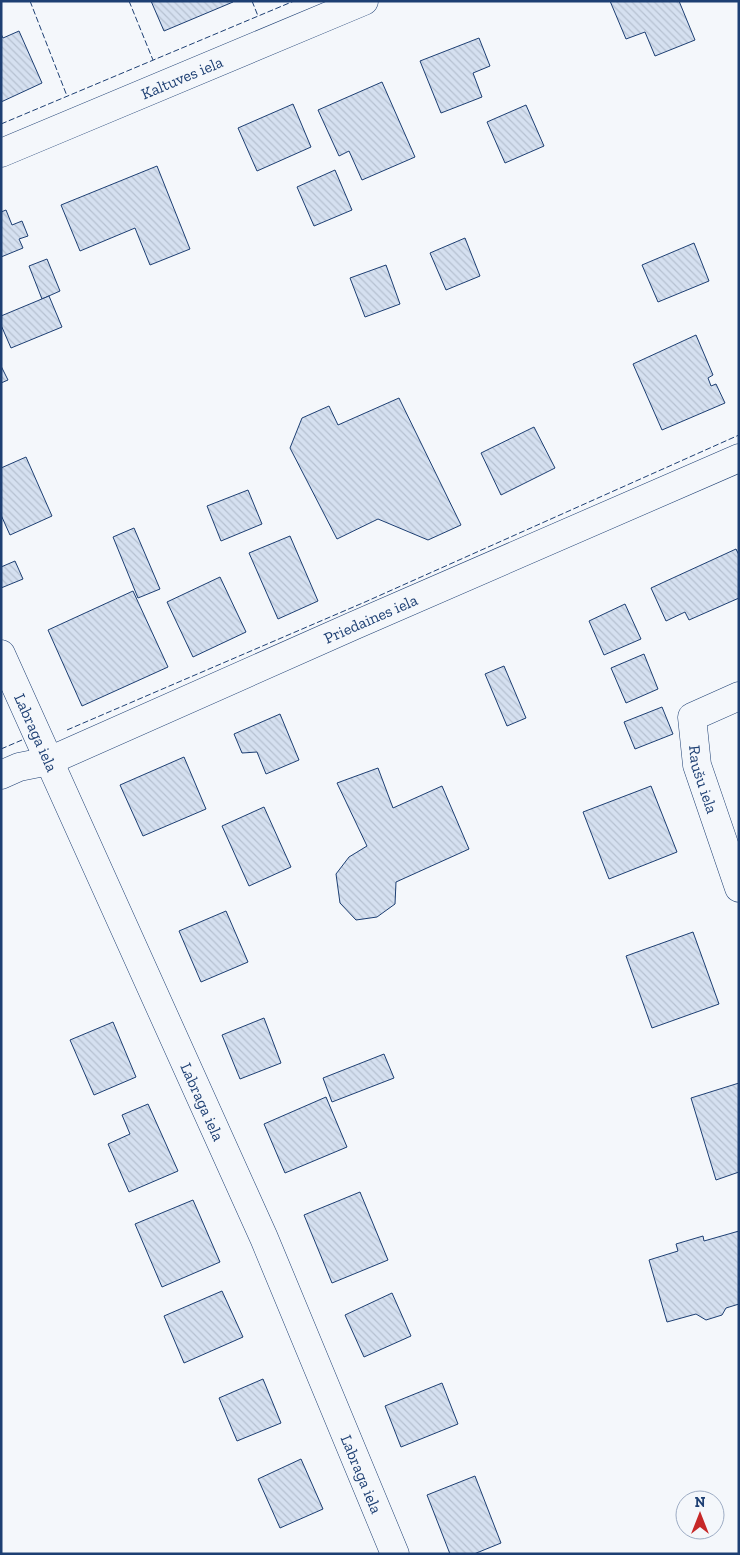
<svg xmlns="http://www.w3.org/2000/svg" width="740" height="1555" font-family="'Zilla Slab',serif">
<style>
.building{fill:url(#building-back-hatch);stroke:#1d3f73}
.lines{fill:none;stroke-linecap:round;stroke-linejoin:round}
.minor-casing{stroke:#1d3f73;stroke-width:29}
.minor{stroke:#f4f7fb;stroke-width:28}
.fence{stroke:#1d3f73;stroke-width:1;stroke-dasharray:6 2.5;stroke-linecap:butt}
.labels{text-anchor:middle;dominant-baseline:central;stroke-width:4;stroke-linejoin:round;paint-order:stroke}
.street-label{font-size:16px;fill:#1d3f73;stroke:#f4f7fb}
</style>
<defs>
<pattern id="building-back-hatch" width="6" height="6" patternUnits="userSpaceOnUse" patternTransform="scale(1.25)"><rect width="6" height="6" fill="#d5e0f0"/><path d="M-1 5l2 2M0 0l6 6M5-1l2 2" fill="none" stroke="#b6c1d1"/></pattern>
</defs>
<rect width="100%" height="100%" fill="#f4f7fb"/>
<g class="building">
<polygon points="151,1 233,1 233,2 164,31"/>
<polygon points="610,1 679,1 695,40 655,56 645,32 626,39"/>
<polygon points="19,31 42,83 1,102 1,34 3,38"/>
<polygon points="479,38 490,66 473,73 482,97 441,113 420,61"/>
<polygon points="382,82 415,157 362,180 349,151 339,156 318,110"/>
<polygon points="293,104 311,147 257,171 238,128"/>
<polygon points="526,105 544,146 505,163 487,122"/>
<polygon points="157,166 190,249 150,265 135,228 80,251 61,205"/>
<polygon points="335,170 352,210 314,226 297,187"/>
<polygon points="6,210 12,225 22,221 28,236 19,239 23,248 1,257 1,212"/>
<polygon points="465,238 480,276 446,290 430,253"/>
<polygon points="694,243 709,281 658,302 642,265"/>
<polygon points="47,259 60,291 42,299 29,266"/>
<polygon points="386,265 400,304 365,317 350,278"/>
<polygon points="49,296 62,327 11,348 1,325 1,316"/>
<polygon points="696,335 713,375 708,378 711,386 716,384 725,403 662,430 633,364"/>
<polygon points="1,366 8,380 1,383"/>
<polygon points="399,398 461,525 428,540 378,519 337,539 290,448 302,418 329,406 338,425"/>
<polygon points="534,427 555,468 501,495 481,453"/>
<polygon points="26,457 52,516 10,535 1,515 1,468"/>
<polygon points="248,490 262,524 221,541 207,506"/>
<polygon points="134,528 160,589 138,598 113,537"/>
<polygon points="290,536 318,601 278,619 249,553"/>
<polygon points="736,549 739,555 739,598 689,620 685,612 666,621 651,588"/>
<polygon points="15,561 23,579 1,588 1,567"/>
<polygon points="220,577 246,632 193,657 167,602"/>
<polygon points="133,591 168,667 82,706 48,630"/>
<polygon points="625,604 641,639 604,655 589,621"/>
<polygon points="644,654 658,689 626,703 611,668"/>
<polygon points="504,666 526,718 507,726 485,674"/>
<polygon points="662,707 673,734 635,749 624,722"/>
<polygon points="280,714 299,760 266,774 257,752 242,753 234,734"/>
<polygon points="184,757 206,809 143,836 120,785"/>
<polygon points="378,768 393,808 442,786 469,849 396,882 395,904 377,917 356,920 340,903 336,874 349,857 367,846 337,783"/>
<polygon points="651,786 677,852 609,879 583,812"/>
<polygon points="264,807 291,867 249,886 222,826"/>
<polygon points="226,911 248,962 201,982 179,931"/>
<polygon points="693,932 719,1004 652,1028 626,956"/>
<polygon points="264,1018 281,1063 240,1079 222,1035"/>
<polygon points="113,1022 136,1077 94,1095 70,1040"/>
<polygon points="384,1054 394,1078 332,1102 323,1078"/>
<polygon points="739,1083 739,1172 716,1180 691,1098"/>
<polygon points="326,1097 347,1147 285,1173 264,1124"/>
<polygon points="148,1104 178,1171 129,1192 108,1144 130,1134 122,1115"/>
<polygon points="360,1192 388,1260 332,1283 304,1215"/>
<polygon points="193,1200 220,1262 162,1287 135,1224"/>
<polygon points="739,1231 739,1304 726,1308 722,1315 706,1320 696,1314 667,1322 649,1260 678,1251 676,1244 703,1236 704,1241"/>
<polygon points="222,1291 243,1337 184,1363 164,1316"/>
<polygon points="392,1293 411,1336 364,1357 345,1315"/>
<polygon points="263,1379 281,1423 237,1441 219,1398"/>
<polygon points="442,1383 458,1424 401,1447 385,1406"/>
<polygon points="301,1459 323,1509 280,1528 258,1479"/>
<polygon points="475,1476 501,1543 474,1554 450,1554 427,1495"/>
</g>
<g class="lines">
<g class="minor-casing">
<g id="minor">
<path id="s1" d="M1 153 364 1"/>
<path id="s2" d="M1 654 264 1238 395 1554"/>
<path id="s3" d="M739 696 692 717 697 765 739 888"/>
<path id="s4" d="M1 775 19 767 49 761 353 626 739 458"/>
</g>
</g>
<use href="#minor" class="minor"/>
<g class="fence">
<polyline points="30,1 67,96"/>
<polyline points="129,1 153,60"/>
<polyline points="252,1 258,16"/>
<polyline points="1,124 294,1"/>
<polyline points="67,730 365,602 739,435"/>
<polyline points="1,749 22,740"/>
</g>
</g>
<g class="labels">
<g class="street-label">
<text stroke="none"><textPath href="#s1" startOffset="196">Kaltuves iela</textPath></text>
<text stroke="none"><textPath href="#s4" startOffset="402">Priedaines iela</textPath></text>
<text stroke="none"><textPath href="#s2" startOffset="86">Labraga iela</textPath></text>
<text stroke="none"><textPath href="#s3" startOffset="115">Raušu iela</textPath></text>
<text stroke="none"><textPath href="#s2" startOffset="491">Labraga iela</textPath></text>
<text stroke="none"><textPath href="#s2" startOffset="896">Labraga iela</textPath></text>
</g>
</g>
<rect width="740" height="1555" fill="none" stroke="#1d3f73" stroke-width="5"/>
<g transform="translate(700 1515)"><circle r="24" fill="#f4f7fb" stroke="#9eadc5"/>
<path d="M0-4L9 19L0 12L-9 19Z" fill="#c62828"/>
<text y="-8" font-size="14" font-weight="bold" text-anchor="middle" fill="#1d3f73">N</text>
</g>
</svg>
